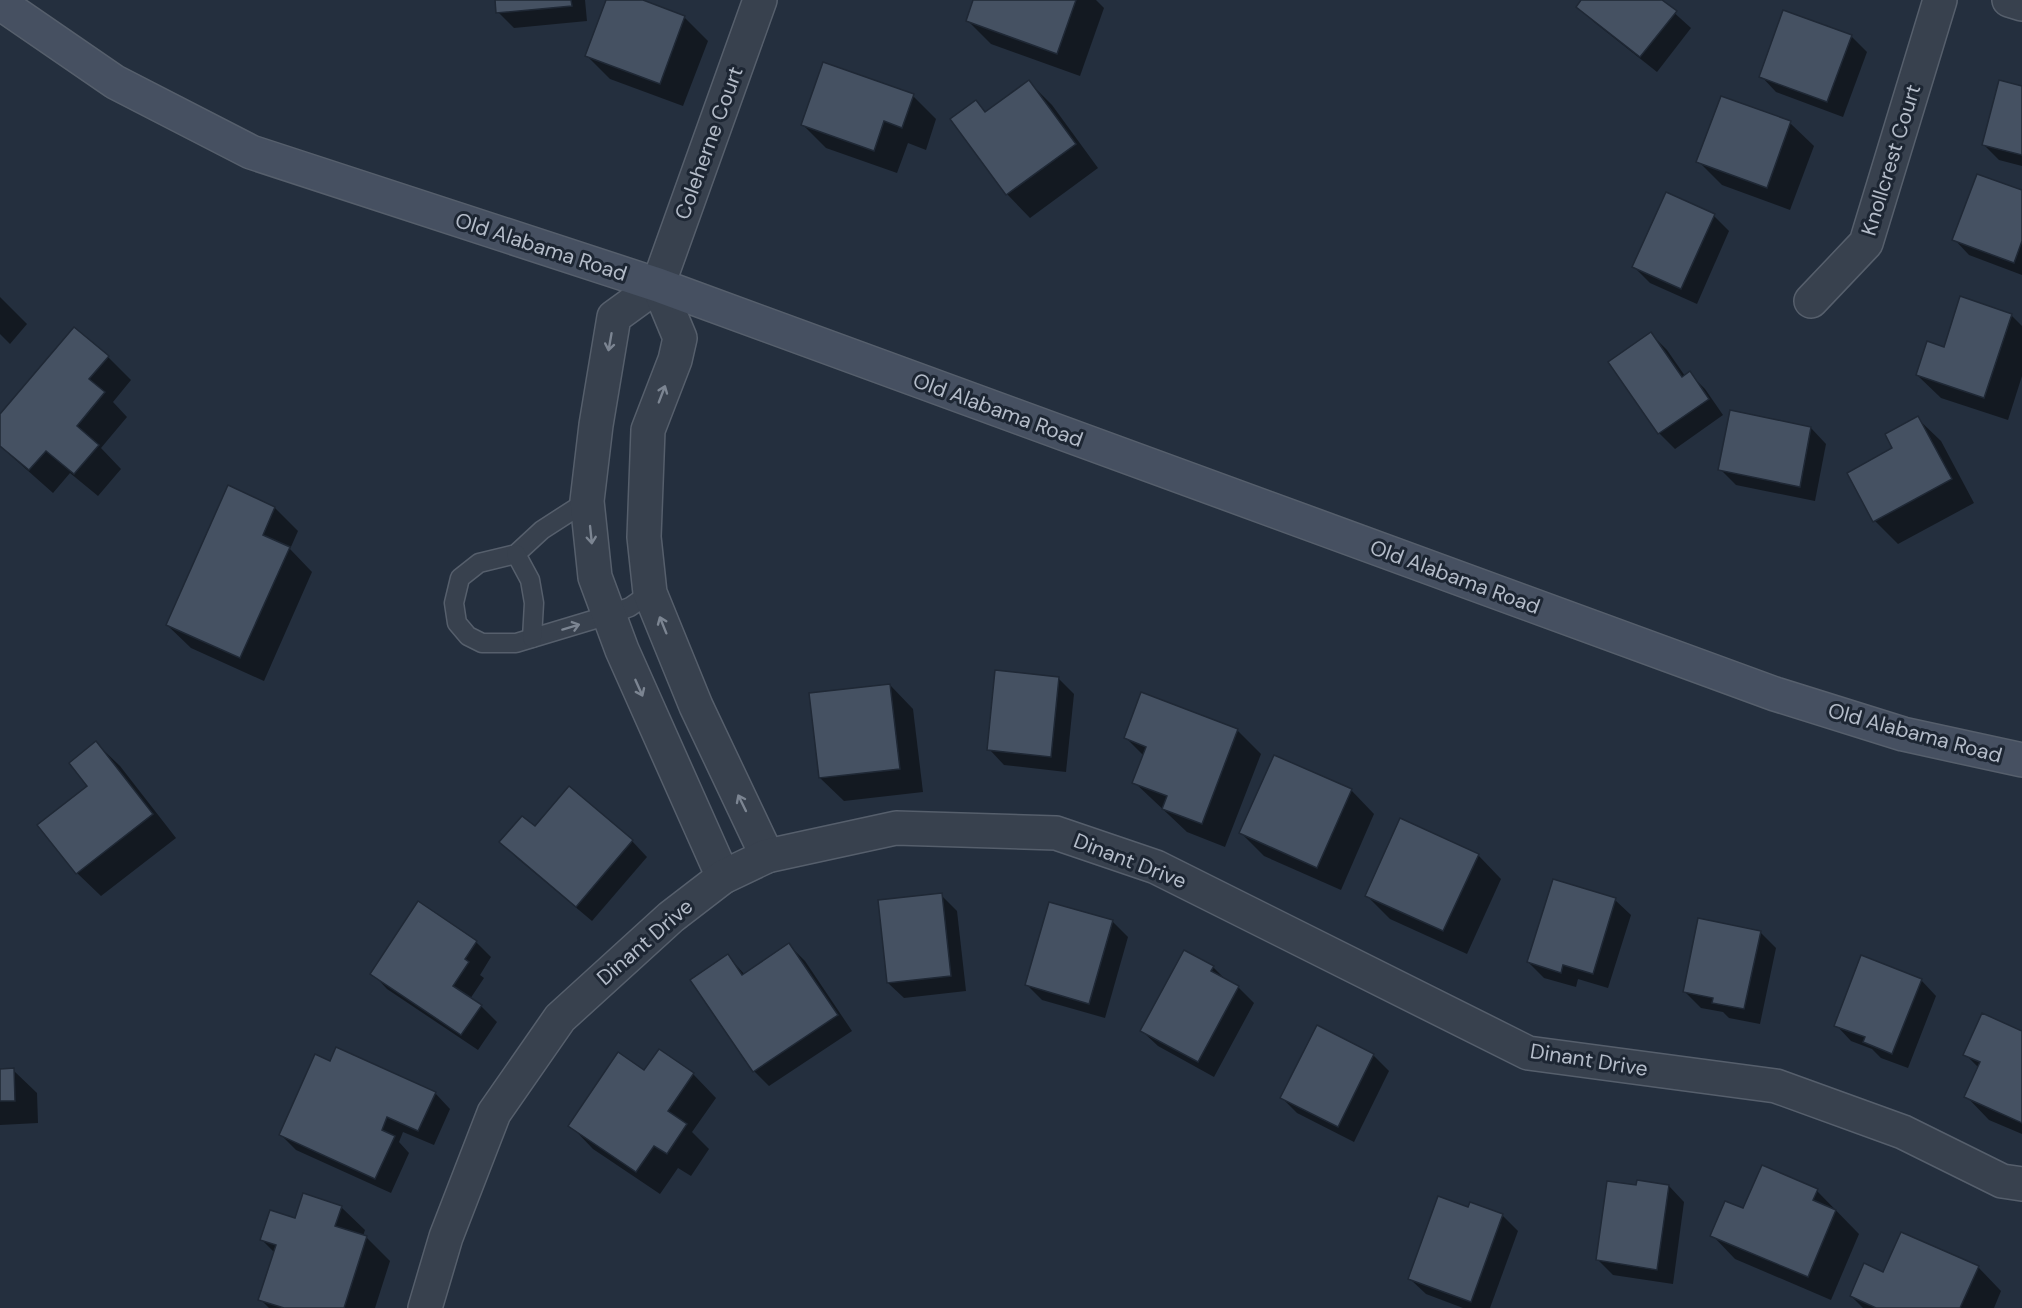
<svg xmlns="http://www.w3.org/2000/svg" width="2022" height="1308" font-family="'DM Sans',sans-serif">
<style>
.shadow{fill:#0007}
.building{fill:#455162;stroke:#1f2835;stroke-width:1.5}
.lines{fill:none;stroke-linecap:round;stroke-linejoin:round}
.lane-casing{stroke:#565f6c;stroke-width:21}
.street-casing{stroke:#565f6c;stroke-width:36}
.secondary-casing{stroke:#565f6c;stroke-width:36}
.lane{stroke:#38414e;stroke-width:18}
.street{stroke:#38414e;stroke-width:33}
.secondary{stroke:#465061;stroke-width:33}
.oneway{stroke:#7c8592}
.labels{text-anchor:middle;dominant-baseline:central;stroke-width:6;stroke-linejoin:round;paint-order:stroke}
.street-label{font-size:21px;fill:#b4bcc9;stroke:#1d2633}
</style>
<rect width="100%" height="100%" fill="#242f3e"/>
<g class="shadow">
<polygon points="497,0 585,0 587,21 514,28 498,12"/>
<polygon points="608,0 639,0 684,17 708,41 683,106 610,79 587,56"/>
<polygon points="975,0 1096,0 1104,8 1080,76 991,44 967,20"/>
<polygon points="1583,0 1660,0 1691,28 1657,72 1594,22 1578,7"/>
<polygon points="1851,36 1867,52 1843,117 1776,92 1761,76"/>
<polygon points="1029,82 1052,105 1098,168 1030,218 1007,194 952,119 976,102 986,113"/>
<polygon points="2022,87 2022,166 1999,160 1984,145"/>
<polygon points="913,96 936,119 926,150 908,143 897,173 826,148 802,124"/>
<polygon points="1790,123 1814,146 1790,210 1722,185 1698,161"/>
<polygon points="2022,192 2022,275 1969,255 1954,239"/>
<polygon points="1714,216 1729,231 1697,304 1650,283 1634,267"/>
<polygon points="0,297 27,324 10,344 0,334"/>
<polygon points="2011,315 2022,326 2022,376 2008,420 1941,398 1917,375"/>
<polygon points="1651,334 1667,350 1685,376 1689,373 1705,389 1723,415 1675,449 1659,433 1610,363"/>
<polygon points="108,357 131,380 113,402 127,417 101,448 121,469 98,496 70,473 53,493 0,446 0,417"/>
<polygon points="1917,418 1941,441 1974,503 1898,544 1875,521 1894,449"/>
<polygon points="1811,428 1826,444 1815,501 1736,485 1720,469"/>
<polygon points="275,508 298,531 290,549 312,572 264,681 191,648 167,625"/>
<polygon points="1058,678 1074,694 1066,772 1004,765 989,749"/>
<polygon points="890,685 913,709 923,792 844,801 820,778"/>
<polygon points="1142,694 1238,731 1261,754 1225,847 1187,832 1134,782 1144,756 1125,737"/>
<polygon points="96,743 120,766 176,838 101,896 77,873 40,825 89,786"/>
<polygon points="1351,790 1374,814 1341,890 1264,856 1241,833"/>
<polygon points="535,828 632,841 647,857 592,921 517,858 501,842"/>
<polygon points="1478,855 1501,879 1467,954 1390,919 1366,895"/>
<polygon points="941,895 957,911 966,991 904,998 888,983"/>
<polygon points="1615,900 1631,915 1608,988 1578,979 1576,987 1544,978 1528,962"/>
<polygon points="1112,921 1128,937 1105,1018 1042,1000 1027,985"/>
<polygon points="1760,932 1776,948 1760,1024 1729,1018 1723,1012 1701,1008 1685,992"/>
<polygon points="476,942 491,957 480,975 484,978 470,999 481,1006 497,1022 478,1050 387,989 372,973"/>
<polygon points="789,945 805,961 852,1031 769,1086 754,1071 728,956 745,975"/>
<polygon points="1213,967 1226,980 1238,987 1254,1003 1214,1077 1158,1046 1142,1031"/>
<polygon points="1921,980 1936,996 1908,1068 1881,1058 1872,1049 1851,1041 1836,1025"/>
<polygon points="1318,1027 1373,1055 1389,1071 1354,1142 1297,1113 1282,1098"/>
<polygon points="2022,1033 2022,1134 1989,1120 1966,1096 1979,1068 1965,1054"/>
<polygon points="331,1063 435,1093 450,1109 434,1145 403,1132 399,1142 409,1153 391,1193 296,1150 280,1134"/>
<polygon points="0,1070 13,1070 37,1093 38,1123 0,1125"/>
<polygon points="645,1072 693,1074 716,1098 692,1132 709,1149 691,1176 678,1168 660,1194 593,1149 570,1125"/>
<polygon points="1669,1186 1684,1202 1673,1284 1613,1275 1598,1260 1637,1187"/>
<polygon points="1817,1191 1859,1234 1831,1300 1735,1259 1712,1235 1744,1210"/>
<polygon points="341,1207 365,1230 363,1236 367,1238 390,1261 375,1308 269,1308 260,1299 275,1253 262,1240 296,1220"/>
<polygon points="1502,1215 1518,1231 1490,1308 1463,1308 1426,1294 1410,1279"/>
<polygon points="1978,1267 2001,1291 1994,1308 1863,1308 1851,1296 1884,1274"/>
</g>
<g class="building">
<polygon points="495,0 571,0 572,6 496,13"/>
<polygon points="606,0 643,0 685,16 660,84 585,56"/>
<polygon points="973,0 1076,0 1057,54 966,21"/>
<polygon points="1581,0 1662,0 1677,11 1640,57 1576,7"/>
<polygon points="1783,10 1852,35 1827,102 1759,77"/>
<polygon points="823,62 914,94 902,128 884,121 874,151 801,125"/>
<polygon points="1029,80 1076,144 1006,195 950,119 976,100 985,112"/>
<polygon points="1999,80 2022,86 2022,155 1982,145"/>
<polygon points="1721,96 1791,121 1767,188 1696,162"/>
<polygon points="1977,174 2022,190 2022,241 2014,263 1952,240"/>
<polygon points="1666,192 1715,214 1681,289 1632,267"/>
<polygon points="1960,296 2012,314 1984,398 1916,375 1927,341 1944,347"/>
<polygon points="74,327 109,356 89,379 105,392 77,426 99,445 74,474 46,451 29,470 0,446 0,414"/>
<polygon points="1651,332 1682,377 1690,371 1709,399 1658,434 1608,362"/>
<polygon points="1730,410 1811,427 1800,487 1718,470"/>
<polygon points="1918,416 1952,479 1873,522 1847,473 1892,448 1885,434"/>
<polygon points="228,485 275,507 263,535 290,547 240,658 166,625"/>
<polygon points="995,670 1059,677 1051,757 987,750"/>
<polygon points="890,684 900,769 819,778 809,693"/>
<polygon points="1141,692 1238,729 1202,824 1162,809 1167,796 1132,783 1146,747 1124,738"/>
<polygon points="96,741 153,814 76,874 37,825 87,786 69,763"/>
<polygon points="1274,755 1352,789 1317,868 1239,833"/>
<polygon points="569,786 633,840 576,907 499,842 522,816 535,826"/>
<polygon points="1400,818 1479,854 1443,931 1365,896"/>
<polygon points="1553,879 1616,898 1593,974 1563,965 1561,973 1527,962"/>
<polygon points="942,893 951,976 887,983 878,900"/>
<polygon points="418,901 477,941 465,959 469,962 453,986 482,1005 461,1035 370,974"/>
<polygon points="1049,902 1113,920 1089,1004 1025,985"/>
<polygon points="1698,918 1761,931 1744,1009 1712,1003 1713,998 1683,992"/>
<polygon points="789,943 838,1015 753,1072 690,980 728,954 742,975"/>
<polygon points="1184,950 1214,966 1211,971 1239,986 1198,1062 1140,1031"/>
<polygon points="1861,955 1922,979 1892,1054 1863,1042 1865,1037 1834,1026"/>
<polygon points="1982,1013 2022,1031 2022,1123 1964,1097 1980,1062 1963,1055"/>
<polygon points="1317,1025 1374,1054 1338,1127 1280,1098"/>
<polygon points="336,1047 436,1092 418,1131 387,1117 382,1130 395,1136 375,1179 279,1135 315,1054 330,1061"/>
<polygon points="659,1049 694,1073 668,1111 687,1124 667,1154 654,1146 636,1172 568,1126 618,1052 644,1070"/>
<polygon points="14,1068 15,1101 0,1101 0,1069"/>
<polygon points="1762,1165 1818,1189 1813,1200 1836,1210 1808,1277 1710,1236 1725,1201 1743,1208"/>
<polygon points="1637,1180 1669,1185 1657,1270 1596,1260 1607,1181 1636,1185"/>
<polygon points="303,1193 342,1206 335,1226 367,1236 344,1308 284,1308 258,1300 276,1245 260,1240 270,1210 295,1218"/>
<polygon points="1438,1196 1468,1207 1470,1202 1503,1214 1471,1302 1408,1279"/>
<polygon points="1901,1232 1979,1266 1960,1308 1876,1308 1850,1296 1864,1263 1883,1272"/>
</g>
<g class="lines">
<g class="lane-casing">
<g id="lane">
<polyline points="587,501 542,530 516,554 479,563 460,578 454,603 457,623 468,636 482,643 516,643 609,615 630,607 650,593"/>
<polyline points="516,554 530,580 534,603 532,638"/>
</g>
</g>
<g class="street-casing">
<g id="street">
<polyline points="2009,0 2022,4"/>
<polyline points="658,285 614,317 596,425 587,501 595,577 622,650 723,877"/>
<polyline points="658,285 680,338 675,360 648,430 644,537 650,593 696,706 767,856"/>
<polyline points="658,285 760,0"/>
<polyline points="1811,301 1866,243 1940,0"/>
<polyline points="425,1308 446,1237 494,1113 560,1018 671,917 723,877 767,856 896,828 1056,833 1156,867 1528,1053 1776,1086 1903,1132 2002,1181 2022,1184"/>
</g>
</g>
<g class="secondary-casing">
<polyline id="secondary" points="0,3 115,82 251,152 658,285 1775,694 1903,734 2022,760"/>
</g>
<use href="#lane" class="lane"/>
<use href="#street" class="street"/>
<use href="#secondary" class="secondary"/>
</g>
<defs><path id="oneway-shaft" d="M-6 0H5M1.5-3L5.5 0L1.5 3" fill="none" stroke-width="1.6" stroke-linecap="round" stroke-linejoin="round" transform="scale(1.5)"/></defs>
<g class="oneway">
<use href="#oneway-shaft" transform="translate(610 342) rotate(100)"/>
<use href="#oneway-shaft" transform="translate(662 394) rotate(-69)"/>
<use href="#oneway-shaft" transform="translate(591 535) rotate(84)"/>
<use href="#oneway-shaft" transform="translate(663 625) rotate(-112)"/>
<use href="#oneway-shaft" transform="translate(571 627) rotate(-17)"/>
<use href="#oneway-shaft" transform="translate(639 688) rotate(66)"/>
<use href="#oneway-shaft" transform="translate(742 803) rotate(-116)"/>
</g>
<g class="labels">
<g class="street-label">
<text transform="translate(709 143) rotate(-70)">Coleherne Court</text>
<text transform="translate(1891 160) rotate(-73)">Knollcrest Court</text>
<text transform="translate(541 247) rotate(18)">Old Alabama Road</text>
<text transform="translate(998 410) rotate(20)">Old Alabama Road</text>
<text transform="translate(1455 577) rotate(20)">Old Alabama Road</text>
<text transform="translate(1915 733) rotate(15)">Old Alabama Road</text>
<text transform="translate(1130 861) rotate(21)">Dinant Drive</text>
<text transform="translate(645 942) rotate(-41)">Dinant Drive</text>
<text transform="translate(1589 1060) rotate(9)">Dinant Drive</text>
</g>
</g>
</svg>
